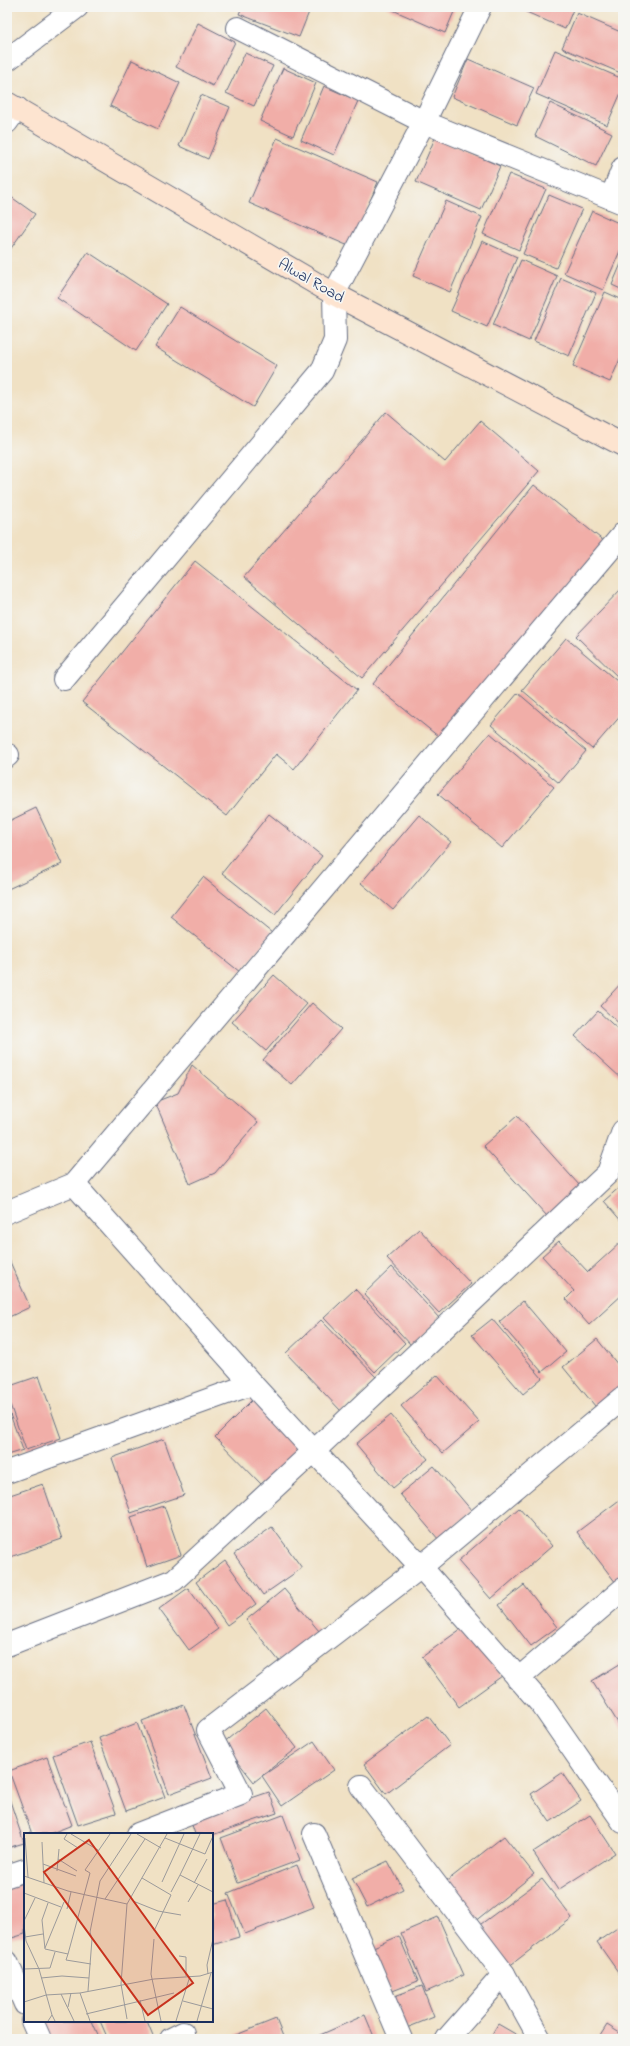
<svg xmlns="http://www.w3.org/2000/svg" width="630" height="2046" font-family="'Indie Flower',sans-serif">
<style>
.building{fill:#f1aea8}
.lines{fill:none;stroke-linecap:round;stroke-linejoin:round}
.street-casing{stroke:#666d82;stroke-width:24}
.secondary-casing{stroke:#666d82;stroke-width:24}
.street{stroke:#fff;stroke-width:22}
.secondary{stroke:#fde4d0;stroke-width:22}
.labels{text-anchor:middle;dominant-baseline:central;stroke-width:3.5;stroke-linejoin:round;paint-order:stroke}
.street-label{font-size:16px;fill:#1b2f5e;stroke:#f6f6f2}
.inset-road{fill:none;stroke:#9b9a9b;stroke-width:1}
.view{fill:#c8321e;fill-opacity:0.15;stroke:#c8321e;stroke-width:2}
.inset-edge{fill:none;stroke:#1b2f5e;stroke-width:2}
</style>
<rect width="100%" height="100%" fill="#f6f6f2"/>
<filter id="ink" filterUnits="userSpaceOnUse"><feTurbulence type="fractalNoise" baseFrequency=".025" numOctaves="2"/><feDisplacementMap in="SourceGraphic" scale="8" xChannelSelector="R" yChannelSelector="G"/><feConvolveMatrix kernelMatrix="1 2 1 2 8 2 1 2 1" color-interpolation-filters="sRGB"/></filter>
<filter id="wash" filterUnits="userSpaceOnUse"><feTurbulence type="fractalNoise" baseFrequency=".012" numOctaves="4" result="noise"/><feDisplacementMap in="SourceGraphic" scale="16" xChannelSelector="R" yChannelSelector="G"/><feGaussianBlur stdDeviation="0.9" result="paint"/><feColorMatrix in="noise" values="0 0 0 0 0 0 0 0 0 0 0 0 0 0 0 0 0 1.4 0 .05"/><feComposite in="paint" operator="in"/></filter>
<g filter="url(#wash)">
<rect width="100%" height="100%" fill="#f0e1c4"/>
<g id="blocks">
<g class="building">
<polygon points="242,7 311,7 299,37 239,14"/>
<polygon points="386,7 456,7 445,33"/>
<polygon points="515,7 574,7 565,29"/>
<polygon points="577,13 623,33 623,74 562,48"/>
<polygon points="198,23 235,42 213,86 176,67"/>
<polygon points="555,50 623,79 623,88 607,125 536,94"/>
<polygon points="245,53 273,66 254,106 226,93"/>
<polygon points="468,59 534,88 517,125 452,97"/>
<polygon points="132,60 180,83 158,129 110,106"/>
<polygon points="283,68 316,83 293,136 260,121"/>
<polygon points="324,86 358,101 334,155 301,140"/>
<polygon points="201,95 230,107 208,159 179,146"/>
<polygon points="550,103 612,133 596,166 535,136"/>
<polygon points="277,138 378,182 351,247 249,203"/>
<polygon points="435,138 500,166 481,210 416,182"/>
<polygon points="509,174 546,189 519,250 483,234"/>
<polygon points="7,194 35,214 7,254"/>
<polygon points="549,195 582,209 556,268 523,254"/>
<polygon points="446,201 482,217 450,292 413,276"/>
<polygon points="592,211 623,225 623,244 603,290 564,273"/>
<polygon points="482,241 517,257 487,327 451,311"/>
<polygon points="88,252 167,304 136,351 57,298"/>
<polygon points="623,259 623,290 612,285"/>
<polygon points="521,260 557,276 529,341 493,325"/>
<polygon points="561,278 596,293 569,356 534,341"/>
<polygon points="605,292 623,300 623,352 610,382 573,366"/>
<polygon points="180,307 277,366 253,407 155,347"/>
<polygon points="386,412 445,462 480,421 539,471 362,678 244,577"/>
<polygon points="534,485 605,542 444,741 373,684"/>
<polygon points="195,561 357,690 294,769 276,754 227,816 82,702"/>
<polygon points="623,587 623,682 576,636"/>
<polygon points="566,638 623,686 623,713 592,749 522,690"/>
<polygon points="518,693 586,751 559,783 491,725"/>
<polygon points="490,733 554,787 502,848 438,794"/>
<polygon points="36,808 62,864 8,889 7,822"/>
<polygon points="269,814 322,856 275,915 222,873"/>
<polygon points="419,815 451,842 393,910 361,883"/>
<polygon points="203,877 272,933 240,972 171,917"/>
<polygon points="274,975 307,1004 266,1051 232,1022"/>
<polygon points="623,981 623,1027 600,1006"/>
<polygon points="312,1003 341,1029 292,1085 263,1060"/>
<polygon points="598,1011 623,1034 623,1076 621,1078 575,1036"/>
<polygon points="192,1065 258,1122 215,1173 190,1184 155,1102 178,1093"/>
<polygon points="517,1116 580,1186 547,1216 483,1146"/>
<polygon points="623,1184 623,1223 604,1201"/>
<polygon points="419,1229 471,1284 439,1313 387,1258"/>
<polygon points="559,1241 588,1272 621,1242 623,1244 623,1294 589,1325 566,1299 574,1291 542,1256"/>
<polygon points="7,1255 30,1307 7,1318"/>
<polygon points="392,1267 440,1319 411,1345 364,1294"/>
<polygon points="355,1289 405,1343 375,1372 324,1318"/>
<polygon points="523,1301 566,1352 542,1372 499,1322"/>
<polygon points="492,1319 542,1378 523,1394 472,1335"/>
<polygon points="321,1320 376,1377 341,1411 286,1353"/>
<polygon points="597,1339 623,1371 623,1393 600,1412 563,1367"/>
<polygon points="437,1375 479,1422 443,1453 401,1406"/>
<polygon points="39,1376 61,1438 26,1450 7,1396 7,1387"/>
<polygon points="252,1400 300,1448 263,1486 215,1437"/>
<polygon points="7,1406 23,1450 7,1455"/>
<polygon points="391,1415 428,1459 393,1488 356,1444"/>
<polygon points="164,1439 184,1495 131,1513 112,1458"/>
<polygon points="434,1466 472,1511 439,1540 400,1494"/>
<polygon points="43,1484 62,1539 7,1558 7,1496"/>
<polygon points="622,1498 623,1578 616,1583 577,1532"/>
<polygon points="164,1506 181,1555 147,1567 131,1517"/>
<polygon points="519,1508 552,1546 491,1599 458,1561"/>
<polygon points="272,1527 302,1568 263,1595 234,1554"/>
<polygon points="225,1560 256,1604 227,1625 196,1582"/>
<polygon points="524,1585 557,1627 531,1646 499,1605"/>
<polygon points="188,1588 218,1629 189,1650 159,1609"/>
<polygon points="284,1589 319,1631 280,1662 246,1620"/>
<polygon points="465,1626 502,1676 459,1707 422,1657"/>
<polygon points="623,1662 623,1731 592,1681"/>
<polygon points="184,1705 212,1778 169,1794 142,1721"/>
<polygon points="266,1708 297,1748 254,1782 223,1743"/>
<polygon points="428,1716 450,1745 386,1794 364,1764"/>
<polygon points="137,1723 165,1797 126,1811 99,1738"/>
<polygon points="314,1741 334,1770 282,1806 262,1776"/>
<polygon points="90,1742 116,1813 78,1825 53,1755"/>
<polygon points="47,1757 72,1825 49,1834 32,1834 9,1771"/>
<polygon points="562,1773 581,1801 550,1822 531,1794"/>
<polygon points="7,1792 24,1843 7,1848"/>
<polygon points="269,1792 277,1813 212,1835 195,1834 190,1819"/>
<polygon points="283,1815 300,1860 238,1883 221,1838"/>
<polygon points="590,1815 615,1853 558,1890 533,1852"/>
<polygon points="504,1836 534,1874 474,1922 443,1884"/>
<polygon points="388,1861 403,1889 367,1907 352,1878"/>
<polygon points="297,1865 314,1907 245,1934 228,1893"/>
<polygon points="542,1879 572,1918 508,1967 477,1927"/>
<polygon points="25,1880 25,1934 12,1938 7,1921 7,1886"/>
<polygon points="227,1900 239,1937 212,1945 212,1904"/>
<polygon points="438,1917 464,1975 426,1992 401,1933"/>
<polygon points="623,1924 623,1979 597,1942"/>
<polygon points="399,1936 418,1981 390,1992 371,1948"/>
<polygon points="422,1986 434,2017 404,2029 392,1997"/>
<polygon points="365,2015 375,2039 311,2039"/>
<polygon points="276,2019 284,2039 226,2039"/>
<polygon points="39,2021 92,2021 100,2039 47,2039"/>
<polygon points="100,2021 147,2021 154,2038 108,2039"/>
<polygon points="498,2024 524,2039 489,2039"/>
<polygon points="607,2025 623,2035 622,2039 598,2039"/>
</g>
</g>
</g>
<g filter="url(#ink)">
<use href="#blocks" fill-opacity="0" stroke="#666d82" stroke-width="1"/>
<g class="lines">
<g class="street-casing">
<g id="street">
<polyline points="238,28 424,122 623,203"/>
<polyline points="7,60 77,7"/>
<polyline points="7,122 17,108"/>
<polyline points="611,198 623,168"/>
<polyline points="64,679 322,371 335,340 334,294 424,122 480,7"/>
<polyline points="7,756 8,755"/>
<polyline points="74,1184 252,1384 421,1567 542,1705 623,1822"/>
<polyline points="7,1212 74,1184 623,534"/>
<polyline points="7,1472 252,1384"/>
<polyline points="7,1645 174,1580 314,1451 608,1173 623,1131"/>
<polyline points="518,1679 623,1589"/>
<polyline points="361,1786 504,1974 540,2039"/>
<polyline points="138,1834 241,1794 208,1730 421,1567 623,1398"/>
<polyline points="314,1834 401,2039"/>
<polyline points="7,1876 25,1870"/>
<polyline points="7,1962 25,2004"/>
<polyline points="32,2021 40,2039"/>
<polyline points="171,2039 183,2033"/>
<polyline points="447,2039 504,1974"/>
</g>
</g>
<g class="secondary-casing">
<polyline id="secondary" points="7,103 334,294 623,445"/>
</g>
<use href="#street" class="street"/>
<use href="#secondary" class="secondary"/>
</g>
</g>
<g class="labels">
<g class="street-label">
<text transform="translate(311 281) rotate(30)">Alwal Road</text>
</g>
</g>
<g transform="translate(24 1833)">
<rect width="189" height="189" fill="#f0e1c4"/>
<path class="inset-road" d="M43 1 40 6 54 15M47 1 74 17M113 1 137 15M1 5 4 44M141 5 181 21 189 3M18 9 20 50M34 26 53 38M19 31 52 43M33 38 35 16M156 42 176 1M0 43 44 58 103 71M118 45 147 62 130 98M138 49 160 1M170 50 183 26M147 59 156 42 189 59M0 60 37 74M81 66 121 6M109 68 134 78 157 82M164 69 174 52M24 70 18 87 21 116 44 121 42 127 67 131M43 76 47 59M0 88 11 65M0 92 2 108 15 136 28 182M1 104 19 101M130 106 127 141 137 188M21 115 40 69M44 121 66 40 61 37 86 1M155 123 162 124V143M0 136 26 135 31 119M184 141 183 132 189 106M17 145 38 143 65 145M64 158 68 106 66 99 76 48 107 1M56 160 66 188M37 161 50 188M116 167 121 188M159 168 189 176M0 169 22 162 56 160 130 146 176 143 189 139M44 174 47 160M62 181 150 160M103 186 97 151 103 71 143 1M24 188 28 182 31 188M152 188 166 143M173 188 187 140"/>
<path class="view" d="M65 7 169 150 124 182 20 39Z"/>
<rect width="189" height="189" class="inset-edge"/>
</g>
<rect width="630" height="2046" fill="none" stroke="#f6f6f2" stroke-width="24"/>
</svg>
